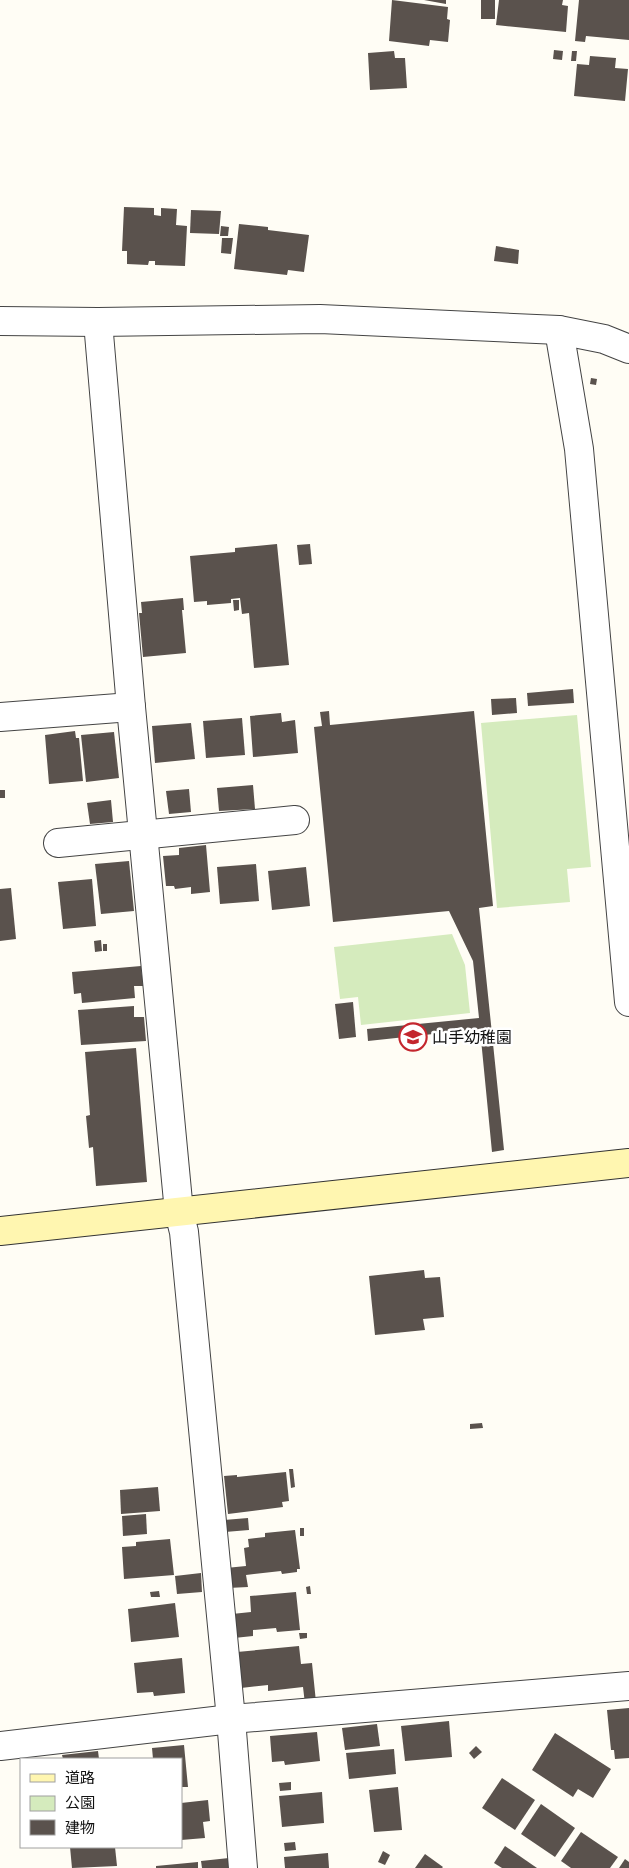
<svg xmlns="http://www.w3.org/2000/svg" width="629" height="1868" font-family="'Crimson Pro','Noto Sans JP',serif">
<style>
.green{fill:#d5ebbd}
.building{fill:#5a524d}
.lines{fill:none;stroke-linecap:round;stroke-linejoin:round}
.street-casing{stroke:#444;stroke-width:30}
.secondary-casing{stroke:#333;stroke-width:30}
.street{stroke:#fff;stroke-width:28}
.secondary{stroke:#fff6b0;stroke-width:28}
.labels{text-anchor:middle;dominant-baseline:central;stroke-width:5;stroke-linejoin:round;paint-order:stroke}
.poi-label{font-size:16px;fill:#111;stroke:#fff;text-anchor:start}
</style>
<rect width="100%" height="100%" fill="#fffdf5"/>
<g class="green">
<polygon points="577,715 591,867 567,869 570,902 497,908 481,723"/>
<polygon points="452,934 465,965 470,1013 361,1025 358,997 340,999 334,947"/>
</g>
<g class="building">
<polygon points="392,0 448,7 447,19 450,20 448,42 430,40 429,46 389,41"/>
<polygon points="424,0 446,0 446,4"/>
<rect x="481" y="0" width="14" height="19"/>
<polygon points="499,0 563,0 562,5 568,6 566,32 496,25"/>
<polygon points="579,0 629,0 629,40 586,36 585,42 575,41"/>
<polygon points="554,50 563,51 562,60 553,59"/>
<polygon points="394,51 395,58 405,58 407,88 370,90 368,53"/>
<polygon points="572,51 577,51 576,61 571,61"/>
<polygon points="590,56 616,58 615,68 628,69 625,101 574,96 577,64 589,65"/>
<polygon points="124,207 154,208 154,215 161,216 161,208 177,209 176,225 187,226 185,266 155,265 155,261 149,261 148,265 127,264 127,251 122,251"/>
<polygon points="191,210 221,211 219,234 190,233"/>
<polygon points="239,224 268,227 268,230 309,235 304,272 288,270 287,275 234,269"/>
<polygon points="221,226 229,227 228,236 220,236"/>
<polygon points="222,238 233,238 231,254 221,253"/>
<polygon points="496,246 519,250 518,264 494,261"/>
<polygon points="591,378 597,379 596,385 590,384"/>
<polygon points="277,544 289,665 254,668 249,613 242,614 240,598 231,599 231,603 207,605 207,601 194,602 190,556 235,552 235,548"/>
<polygon points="310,544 312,564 299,565 297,545"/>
<polygon points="183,598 184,610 182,610 186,653 143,657 139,613 142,613 141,602"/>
<polygon points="233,600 239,600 239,610 234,611"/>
<polygon points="573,689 574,703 528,706 527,693"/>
<polygon points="516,698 517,713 492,715 491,699"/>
<polygon points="329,711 330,725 474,711 493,906 479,908 504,1150 492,1152 480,1029 368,1041 367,1029 479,1018 473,961 449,911 333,922 314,727 322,726 320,712"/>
<polygon points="281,713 282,722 295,720 298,753 253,757 250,716"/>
<polygon points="242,718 245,755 206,758 203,721"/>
<polygon points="191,723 195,759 155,763 152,726"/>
<polygon points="75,731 76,738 79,738 83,781 49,784 45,735"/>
<polygon points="114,732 119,778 86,782 81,735"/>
<polygon points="253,785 255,809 219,811 217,788"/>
<polygon points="189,789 191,812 169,814 166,791"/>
<rect x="0" y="790" width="5" height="8"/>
<polygon points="111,800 113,822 90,824 87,803"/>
<polygon points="206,845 210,892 191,894 191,887 175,889 174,886 166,886 163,856 179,855 179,848"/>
<polygon points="129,861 134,911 101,914 95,864"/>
<polygon points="256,864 259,901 220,904 217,867"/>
<polygon points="306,867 310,906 272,910 268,871"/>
<polygon points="92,879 96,926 63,929 58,882"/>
<polygon points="11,888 16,939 0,941 0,889"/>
<polygon points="101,940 102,951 95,952 94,941"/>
<rect x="103" y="944" width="4" height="7"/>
<polygon points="141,966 143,986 134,986 135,998 82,1003 81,993 74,994 72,972"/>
<polygon points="353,1002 356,1037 339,1039 335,1004"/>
<polygon points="134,1006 134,1017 144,1017 146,1041 81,1045 78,1010"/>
<polygon points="136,1048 147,1182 96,1186 93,1147 89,1148 86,1116 90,1115 85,1052"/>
<polygon points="424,1270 425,1278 440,1277 444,1317 423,1319 425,1330 375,1335 369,1276"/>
<polygon points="482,1423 483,1428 470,1429 470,1424"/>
<polygon points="289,1469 293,1469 295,1487 291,1488"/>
<polygon points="286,1472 289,1501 282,1502 283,1507 228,1514 224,1476 237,1475 237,1477"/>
<polygon points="158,1487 160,1511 121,1514 120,1490"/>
<polygon points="146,1514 147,1534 123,1536 122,1516"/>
<polygon points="248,1518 249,1530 225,1532 224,1520"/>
<rect x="300" y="1528" width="4" height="8"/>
<polygon points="295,1530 300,1569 297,1569 297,1572 282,1574 281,1571 246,1575 248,1587 228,1588 226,1568 246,1566 244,1548 249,1547 248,1539 265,1537 265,1533"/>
<polygon points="170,1539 174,1575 124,1579 122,1547 136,1546 136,1542"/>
<polygon points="201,1573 202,1592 177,1594 175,1576"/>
<polygon points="310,1586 311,1594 307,1594 306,1587"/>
<polygon points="159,1591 160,1597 151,1597 150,1592"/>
<polygon points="296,1592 300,1630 277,1632 276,1628 253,1630 253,1636 234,1638 232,1614 251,1612 250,1596"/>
<polygon points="175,1603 179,1637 131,1642 128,1609"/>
<polygon points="299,1633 307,1633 307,1638 300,1639"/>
<polygon points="299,1646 301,1664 312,1663 316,1702 305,1704 303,1687 268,1691 268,1685 241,1688 237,1652"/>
<polygon points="182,1658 185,1693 154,1696 153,1692 137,1693 134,1663"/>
<polygon points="629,1708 629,1758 615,1759 614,1750 611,1750 607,1710"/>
<polygon points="449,1721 452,1757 405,1761 401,1726"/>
<polygon points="377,1724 380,1746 345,1750 342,1728"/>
<polygon points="317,1732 320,1761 285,1765 284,1761 272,1762 270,1736"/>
<polygon points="555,1733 611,1769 593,1798 578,1789 573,1797 532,1770"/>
<polygon points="184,1745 188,1787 181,1787 181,1759 153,1759 152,1748"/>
<polygon points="476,1746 482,1752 474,1759 469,1753"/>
<polygon points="394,1749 396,1774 349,1779 346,1753"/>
<polygon points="98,1751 99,1759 63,1759 62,1755"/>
<polygon points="502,1778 535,1800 515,1830 482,1808"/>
<polygon points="291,1782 291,1790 280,1791 279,1783"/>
<polygon points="398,1787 402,1830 374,1832 369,1790"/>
<polygon points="322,1792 324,1823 282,1827 279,1796"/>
<polygon points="208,1800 210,1821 203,1822 205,1838 181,1840 181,1803"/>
<polygon points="541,1804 575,1828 555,1857 521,1834"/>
<polygon points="581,1832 618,1857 610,1868 571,1868 561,1861"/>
<polygon points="295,1842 296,1850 285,1851 284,1843"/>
<polygon points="505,1846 537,1868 502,1868 494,1863"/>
<polygon points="70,1847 115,1847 117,1866 72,1868"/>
<polygon points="383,1851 390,1855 385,1865 378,1862"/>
<polygon points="328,1853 329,1868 285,1868 284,1857"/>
<polygon points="425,1854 443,1867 442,1868 415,1868"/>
<polygon points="229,1858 230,1868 202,1868 201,1861"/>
<polygon points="625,1859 629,1862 629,1868 619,1868"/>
<polygon points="198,1862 198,1868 156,1868 156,1866"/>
</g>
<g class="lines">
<g class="street-casing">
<g id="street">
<polyline points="0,321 98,322 320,319 559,330 604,339 629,349"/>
<polyline points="98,322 131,707 179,1212 184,1232 231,1719 243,1868"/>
<polyline points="559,330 579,449 629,1002"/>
<polyline points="0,717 131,707"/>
<polyline points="58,843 295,820"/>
<polyline points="0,1746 231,1719 629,1686"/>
</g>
</g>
<g class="secondary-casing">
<polyline id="secondary" points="0,1231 629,1163"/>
</g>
<use href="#street" class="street"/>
<use href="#secondary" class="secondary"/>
</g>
<defs>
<g id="school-ring" transform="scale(1.4375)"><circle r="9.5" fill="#fff" stroke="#c4262e" stroke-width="1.5"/><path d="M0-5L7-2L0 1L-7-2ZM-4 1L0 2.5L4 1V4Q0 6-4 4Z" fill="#c4262e"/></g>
</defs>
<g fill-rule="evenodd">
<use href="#school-ring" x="413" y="1037"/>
</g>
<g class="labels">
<g class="poi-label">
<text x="432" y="1037">山手幼稚園</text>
</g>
</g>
<rect x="20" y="1758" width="162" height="90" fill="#ffffff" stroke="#a0a0a0"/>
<rect x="30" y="1774" width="25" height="8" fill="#fff6b0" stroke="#a0a0a0"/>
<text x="65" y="1783" font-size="15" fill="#111111">道路</text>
<rect x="30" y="1796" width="25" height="15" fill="#d5ebbd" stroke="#a0a0a0"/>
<text x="65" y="1808" font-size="15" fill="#111111">公園</text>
<rect x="30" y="1820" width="25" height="15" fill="#5a524d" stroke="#a0a0a0"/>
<text x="65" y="1833" font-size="15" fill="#111111">建物</text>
</svg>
